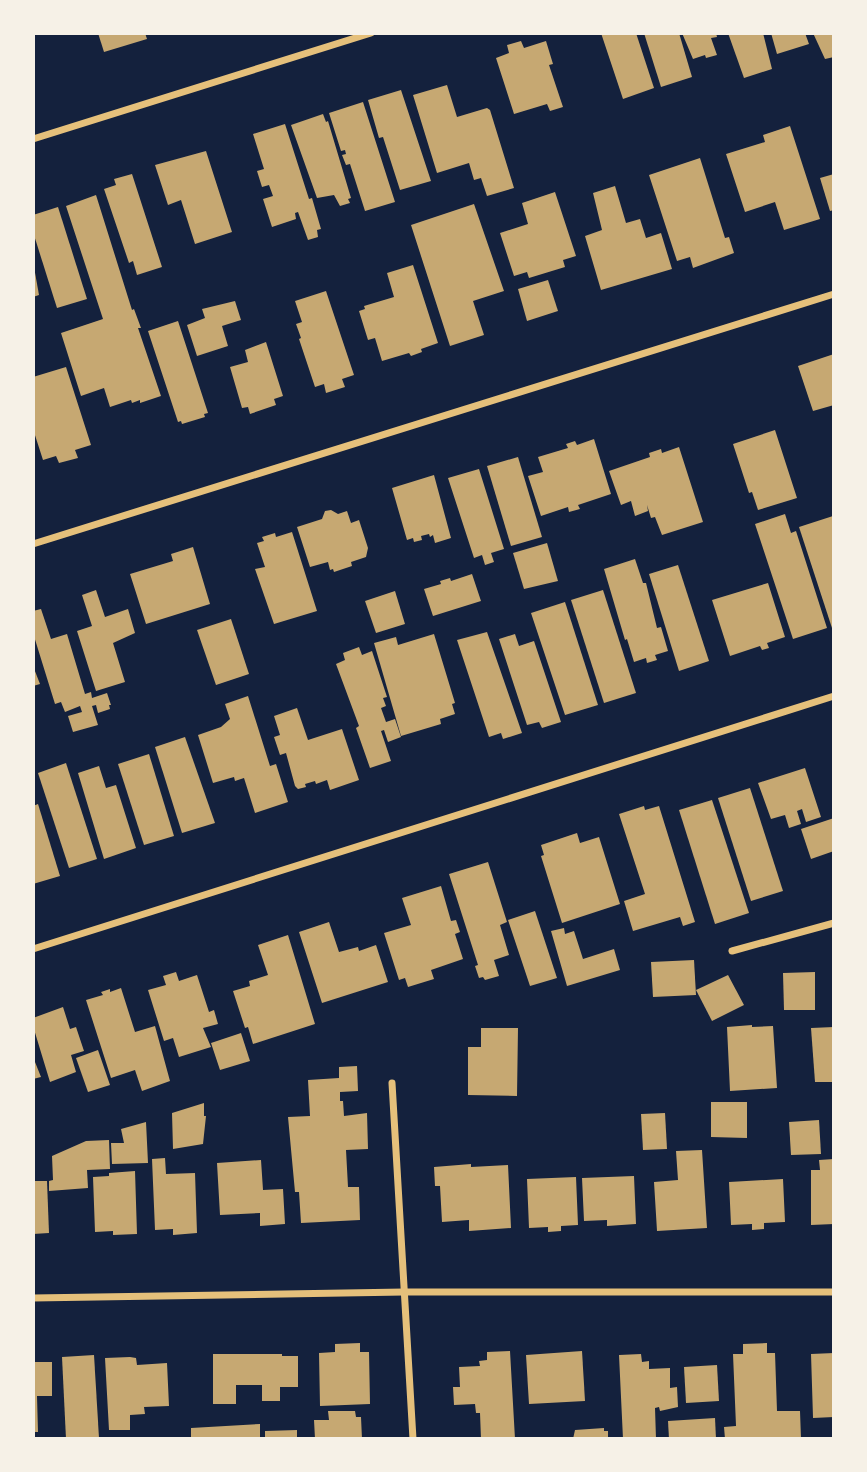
<svg xmlns="http://www.w3.org/2000/svg" width="867" height="1472" font-family="'Zilla Slab',serif">
<style>
.building{fill:#c6a872}
.lines{fill:none;stroke-linecap:round;stroke-linejoin:round}
.minor{stroke:#e5c07b;stroke-width:7}
</style>
<rect width="100%" height="100%" fill="#14213d"/>
<g class="building">
<polygon points="98,33 145,33 147,39 104,52"/>
<polygon points="601,33 636,33 654,88 623,99"/>
<polygon points="644,33 679,33 692,77 661,87"/>
<polygon points="682,33 716,33 717,37 711,38 717,55 706,58 705,55 693,59"/>
<polygon points="728,33 763,33 772,69 744,78"/>
<polygon points="771,33 805,33 809,44 777,54"/>
<polygon points="813,33 834,33 834,57 825,59"/>
<polygon points="521,41 524,48 546,41 553,64 549,65 563,107 550,111 547,104 514,114 496,58 509,53 507,45"/>
<polygon points="447,85 457,117 487,108 490,110 514,188 487,196 481,178 474,180 469,163 437,173 413,95"/>
<polygon points="401,90 431,181 400,190 383,137 379,138 368,100"/>
<polygon points="363,102 395,202 365,211 350,164 346,165 342,155 346,154 345,150 341,151 329,113"/>
<polygon points="323,114 326,122 328,121 351,198 348,199 350,203 340,206 334,195 317,198 291,125"/>
<polygon points="285,124 309,199 312,198 321,229 317,230 318,237 308,240 298,212 295,213 296,219 272,227 263,199 273,196 269,185 262,187 257,171 264,169 253,134"/>
<polygon points="790,126 820,219 784,230 775,202 745,212 726,154 765,142 763,135"/>
<polygon points="206,151 232,232 195,244 181,200 168,205 155,165"/>
<polygon points="700,158 725,238 729,237 734,253 693,268 690,257 677,261 649,175"/>
<polygon points="132,174 162,267 137,275 133,261 129,263 104,189 116,185 114,179"/>
<polygon points="834,174 834,210 830,211 820,178"/>
<polygon points="615,186 626,223 640,219 646,238 661,233 672,269 601,290 585,236 602,230 593,193"/>
<polygon points="555,192 576,256 563,260 565,267 529,278 527,272 514,276 500,233 528,224 522,203"/>
<polygon points="96,195 132,310 134,309 141,328 138,328 161,396 140,403 140,400 132,403 131,400 110,407 104,388 81,396 61,333 103,319 66,206"/>
<polygon points="474,204 504,291 473,301 484,335 450,346 411,225"/>
<polygon points="58,207 87,299 57,308 33,232 33,215"/>
<polygon points="413,265 438,343 421,349 422,352 411,356 409,353 382,361 375,338 368,340 359,311 365,309 364,306 394,297 387,273"/>
<polygon points="34,267 39,295 33,297 33,267"/>
<polygon points="548,280 558,311 527,321 518,289"/>
<polygon points="326,291 354,375 342,379 345,387 326,393 324,384 315,387 299,339 301,338 296,324 302,322 295,301"/>
<polygon points="235,301 241,320 222,326 228,346 197,356 187,325 205,318 202,309"/>
<polygon points="178,321 208,413 204,414 205,417 182,424 181,421 178,422 148,331"/>
<polygon points="266,342 283,396 274,399 276,405 250,414 248,407 242,408 230,367 248,362 245,350"/>
<polygon points="834,354 834,405 813,411 798,366"/>
<polygon points="66,367 91,445 75,450 78,458 59,463 56,456 43,460 33,429 33,377"/>
<polygon points="775,430 797,498 758,510 752,492 749,493 733,444"/>
<polygon points="594,439 611,494 578,505 580,509 569,512 568,507 541,516 528,476 543,472 538,457 568,448 566,444 575,441 577,445"/>
<polygon points="679,447 703,522 662,535 655,517 651,518 647,505 648,511 635,516 631,501 621,505 609,471 650,457 649,453 661,449 662,453"/>
<polygon points="518,457 542,537 511,546 487,466"/>
<polygon points="479,469 504,549 491,553 494,562 485,565 482,555 474,558 448,478"/>
<polygon points="434,475 451,538 435,543 433,535 430,537 429,534 421,536 422,540 414,542 413,538 407,540 392,488"/>
<polygon points="331,510 338,514 347,511 351,523 359,520 368,548 366,557 351,562 352,566 334,572 333,569 330,570 328,562 310,567 297,527 322,519 325,511"/>
<polygon points="785,514 791,533 796,531 827,628 793,639 755,524"/>
<polygon points="833,516 834,627 832,628 799,527"/>
<polygon points="292,532 317,611 274,624 255,569 265,567 257,543 264,541 262,537 275,533 276,537"/>
<polygon points="547,543 558,581 524,589 513,553"/>
<polygon points="193,547 210,604 146,624 130,574 173,561 171,554"/>
<polygon points="635,559 643,583 646,583 657,628 661,627 668,651 655,655 657,660 647,663 646,658 634,662 627,639 625,640 604,569"/>
<polygon points="678,565 709,661 679,671 649,574"/>
<polygon points="472,574 481,601 433,616 424,589 441,584 440,581 450,578 451,581"/>
<polygon points="768,583 785,637 767,643 769,648 762,650 760,646 730,656 712,600"/>
<polygon points="96,590 105,617 128,609 135,633 113,643 125,682 96,691 77,631 92,626 82,595"/>
<polygon points="603,590 636,693 604,703 571,600"/>
<polygon points="395,591 405,624 376,633 365,601"/>
<polygon points="565,602 598,705 565,715 531,613"/>
<polygon points="41,609 51,639 67,634 85,694 91,692 92,698 107,693 111,705 109,705 110,709 98,713 96,705 92,706 98,725 73,732 68,716 82,712 80,706 65,712 61,702 55,704 33,633 33,611"/>
<polygon points="231,619 249,674 216,685 197,630"/>
<polygon points="487,632 522,733 503,739 501,733 489,737 457,640"/>
<polygon points="434,634 455,703 452,704 455,714 440,719 441,724 401,736 374,643 396,637 398,645"/>
<polygon points="515,634 519,646 534,641 561,722 542,728 539,722 527,725 499,639"/>
<polygon points="359,647 362,655 372,651 387,697 383,698 386,706 381,708 386,722 395,719 401,737 388,742 384,730 381,731 391,761 370,768 356,728 359,726 336,664 345,660 343,653"/>
<polygon points="33,666 40,684 33,686"/>
<polygon points="248,696 270,766 276,764 288,802 255,813 244,778 235,781 234,777 213,783 198,735 221,727 230,719 225,704"/>
<polygon points="297,708 308,740 342,729 359,780 330,790 327,780 316,784 315,781 305,784 306,787 298,789 295,786 286,753 280,755 274,737 280,735 274,716"/>
<polygon points="185,737 215,823 182,833 155,747"/>
<polygon points="149,754 174,836 144,845 118,764"/>
<polygon points="66,763 97,859 69,868 38,773"/>
<polygon points="99,766 106,788 116,785 136,848 104,859 78,773"/>
<polygon points="805,768 821,817 806,822 802,809 797,811 801,824 789,828 785,815 771,819 758,783"/>
<polygon points="750,788 783,891 751,901 718,798"/>
<polygon points="712,800 749,913 715,924 679,810"/>
<polygon points="38,804 60,876 33,884 33,806"/>
<polygon points="644,806 645,810 659,806 695,922 683,926 680,917 633,931 624,901 645,894 619,814"/>
<polygon points="834,818 834,851 811,859 801,829"/>
<polygon points="577,833 580,843 599,837 620,904 562,923 541,856 544,855 541,845"/>
<polygon points="488,862 507,922 500,925 509,955 494,960 499,976 485,980 483,977 479,978 475,966 478,965 449,874"/>
<polygon points="441,886 451,921 456,920 460,932 455,934 463,959 431,970 434,979 408,987 405,978 399,980 384,933 411,925 402,898"/>
<polygon points="535,911 557,978 530,986 508,920"/>
<polygon points="329,922 339,952 358,947 359,951 376,945 388,982 322,1003 299,932"/>
<polygon points="564,928 565,934 574,931 583,959 614,949 620,970 567,986 551,931"/>
<polygon points="288,935 315,1024 253,1044 248,1027 245,1028 233,991 250,986 249,981 268,975 258,945"/>
<polygon points="694,960 696,995 653,997 651,962"/>
<polygon points="176,972 179,981 197,975 209,1012 214,1010 218,1024 203,1028 211,1047 179,1057 173,1038 164,1041 148,990 166,985 163,976"/>
<polygon points="815,972 815,1010 784,1010 783,973"/>
<polygon points="728,975 744,1005 712,1021 696,990"/>
<polygon points="121,988 135,1032 155,1026 170,1081 142,1091 135,1070 111,1078 86,1000 103,995 101,992 110,989 110,992"/>
<polygon points="63,1007 70,1029 76,1027 84,1051 71,1055 76,1072 50,1082 33,1026 33,1018"/>
<polygon points="752,1025 752,1027 773,1026 777,1088 730,1091 727,1027"/>
<polygon points="834,1027 834,1082 815,1082 811,1028"/>
<polygon points="481,1028 518,1028 517,1096 468,1095 468,1047 481,1047"/>
<polygon points="241,1033 250,1061 220,1070 211,1043"/>
<polygon points="98,1050 110,1085 88,1092 76,1058"/>
<polygon points="33,1057 41,1077 33,1079"/>
<polygon points="357,1066 358,1091 340,1092 340,1101 343,1101 344,1116 367,1113 368,1149 346,1150 348,1187 359,1187 360,1220 301,1223 299,1192 295,1192 288,1117 310,1116 308,1080 339,1078 339,1067"/>
<polygon points="711,1102 747,1102 747,1138 711,1137"/>
<polygon points="204,1103 204,1116 206,1116 203,1144 173,1149 172,1113"/>
<polygon points="665,1113 667,1149 643,1150 641,1114"/>
<polygon points="819,1120 821,1154 791,1155 789,1122"/>
<polygon points="146,1122 148,1163 112,1164 111,1143 124,1143 121,1129"/>
<polygon points="109,1140 110,1169 87,1170 88,1188 49,1191 49,1181 53,1180 52,1156 86,1141"/>
<polygon points="702,1150 707,1228 657,1231 654,1182 678,1180 676,1151"/>
<polygon points="165,1158 166,1174 195,1173 197,1233 173,1235 173,1229 155,1230 152,1159"/>
<polygon points="834,1159 834,1224 811,1225 811,1170 820,1170 819,1160"/>
<polygon points="261,1160 263,1190 283,1189 285,1224 260,1226 260,1213 220,1215 217,1163"/>
<polygon points="471,1164 471,1167 508,1165 511,1228 469,1231 469,1220 442,1222 440,1186 435,1186 434,1167"/>
<polygon points="135,1171 137,1234 113,1235 113,1231 95,1232 93,1177 109,1176 109,1173"/>
<polygon points="634,1176 636,1224 607,1226 607,1220 584,1221 582,1178"/>
<polygon points="576,1177 578,1225 561,1226 561,1231 548,1232 548,1227 529,1228 527,1179"/>
<polygon points="783,1179 785,1222 764,1223 764,1229 752,1230 752,1224 731,1225 729,1182"/>
<polygon points="33,1181 47,1181 49,1233 33,1234"/>
<polygon points="360,1343 360,1352 369,1352 370,1404 320,1406 319,1353 335,1352 335,1344"/>
<polygon points="767,1343 767,1353 775,1353 777,1411 800,1411 801,1439 725,1439 724,1427 736,1426 733,1354 743,1354 743,1344"/>
<polygon points="510,1351 515,1439 481,1439 480,1413 476,1413 475,1404 454,1405 453,1387 460,1387 459,1367 480,1366 479,1361 487,1360 487,1352"/>
<polygon points="582,1351 585,1401 529,1404 526,1355"/>
<polygon points="834,1353 834,1417 813,1418 811,1354"/>
<polygon points="213,1354 282,1354 282,1356 298,1356 298,1387 280,1387 280,1401 262,1401 262,1385 236,1385 236,1404 213,1404"/>
<polygon points="641,1354 642,1362 649,1361 649,1369 670,1368 670,1388 677,1387 678,1407 660,1411 659,1407 655,1408 656,1439 623,1439 619,1355"/>
<polygon points="94,1355 99,1438 66,1439 62,1357"/>
<polygon points="130,1357 136,1358 137,1365 167,1363 169,1406 144,1407 145,1414 130,1415 130,1430 109,1430 105,1358"/>
<polygon points="33,1362 52,1362 52,1396 37,1396 38,1432 33,1432"/>
<polygon points="717,1365 719,1401 686,1403 684,1367"/>
<polygon points="328,1411 355,1411 356,1417 361,1417 362,1439 315,1439 314,1420 329,1420"/>
<polygon points="715,1418 716,1439 669,1439 668,1421"/>
<polygon points="260,1424 260,1439 191,1439 191,1428"/>
<polygon points="604,1428 604,1431 608,1431 608,1439 573,1439 575,1430"/>
<polygon points="297,1430 297,1439 265,1439 265,1431"/>
</g>
<g class="lines">
<g class="minor">
<polyline points="33,139 371,33"/>
<polyline points="33,544 834,294"/>
<polyline points="33,949 834,696"/>
<polyline points="732,951 834,923"/>
<polyline points="392,1083 413,1439"/>
<polyline points="33,1298 404,1292 834,1292"/>
</g>
</g>
<rect width="867" height="1472" fill="none" stroke="#f6f1e7" stroke-width="70"/>
</svg>
